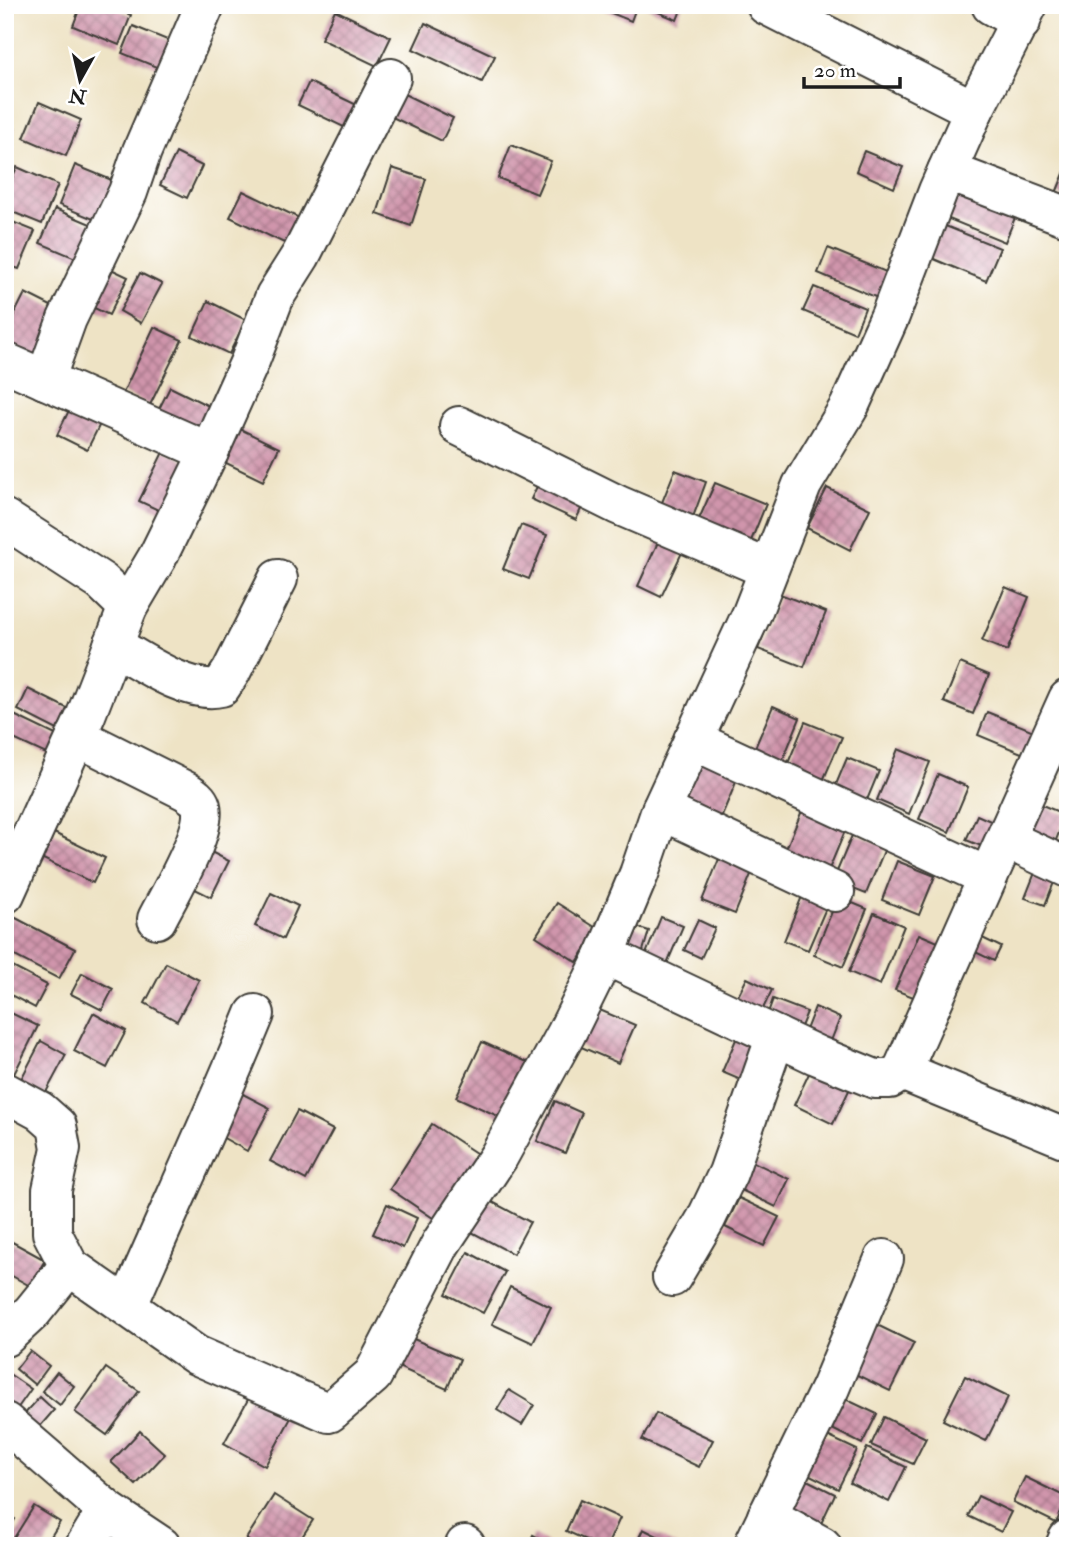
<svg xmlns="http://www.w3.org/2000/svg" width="1073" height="1551" font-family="'IM FELL Double Pica',serif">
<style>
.building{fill:url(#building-cross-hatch)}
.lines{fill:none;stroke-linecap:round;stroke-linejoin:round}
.street-casing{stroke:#3c3a35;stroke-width:42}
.street{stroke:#fff;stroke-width:38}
</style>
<defs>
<pattern id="building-cross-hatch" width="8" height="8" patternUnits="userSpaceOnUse" patternTransform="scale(1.75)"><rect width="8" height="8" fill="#d095ac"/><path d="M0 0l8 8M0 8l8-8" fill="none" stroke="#a8798b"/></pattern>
</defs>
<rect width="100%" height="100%" fill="#fff"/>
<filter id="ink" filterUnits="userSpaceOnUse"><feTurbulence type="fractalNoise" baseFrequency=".0143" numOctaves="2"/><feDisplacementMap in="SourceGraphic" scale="14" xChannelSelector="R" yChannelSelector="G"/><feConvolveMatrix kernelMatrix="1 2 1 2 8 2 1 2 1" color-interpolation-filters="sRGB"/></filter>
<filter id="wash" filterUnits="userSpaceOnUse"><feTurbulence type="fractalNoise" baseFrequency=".00686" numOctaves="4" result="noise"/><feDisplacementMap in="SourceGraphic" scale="28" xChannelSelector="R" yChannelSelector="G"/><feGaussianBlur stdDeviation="1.57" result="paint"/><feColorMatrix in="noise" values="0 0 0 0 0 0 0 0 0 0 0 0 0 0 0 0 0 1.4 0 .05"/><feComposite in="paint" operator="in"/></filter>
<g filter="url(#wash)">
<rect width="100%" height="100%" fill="#eee3c5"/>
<g id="blocks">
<g class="building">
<polygon points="81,5 106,5 131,15 119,45 73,26"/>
<polygon points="602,5 637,5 631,21 601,9"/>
<polygon points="641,5 683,5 677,20"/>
<polygon points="335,10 391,37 377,66 321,39"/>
<polygon points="425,23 495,56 482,82 413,49"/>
<polygon points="133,26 182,46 171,73 122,53"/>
<polygon points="309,82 363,108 352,131 298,105"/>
<polygon points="400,92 453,118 442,141 388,115"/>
<polygon points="39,102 81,120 66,156 24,138"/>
<polygon points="5,125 15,129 5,152"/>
<polygon points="511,145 551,161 537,194 498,178"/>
<polygon points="864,151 903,167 894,188 856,171"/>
<polygon points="176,153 202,166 187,198 160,185"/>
<polygon points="1068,164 1068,198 1056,193"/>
<polygon points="75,165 124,185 108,225 59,205"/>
<polygon points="17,167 58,185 42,224 5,209 5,194"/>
<polygon points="392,168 426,179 411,226 377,214"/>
<polygon points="958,183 1019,208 1005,242 944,217"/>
<polygon points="243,191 299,218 286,244 230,217"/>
<polygon points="55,209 107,231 92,265 40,243"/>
<polygon points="5,219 35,231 19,269 5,264"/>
<polygon points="943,225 1000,248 986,281 929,257"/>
<polygon points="828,248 891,274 880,299 818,273"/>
<polygon points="109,268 128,277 109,315 90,306"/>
<polygon points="140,273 162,284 141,323 120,311"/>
<polygon points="814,287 865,308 855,333 803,311"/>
<polygon points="25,293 67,314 44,363 5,344 5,333"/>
<polygon points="208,301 246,320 229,354 192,336"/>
<polygon points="154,327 182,340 150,405 123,393"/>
<polygon points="170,387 217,410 203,438 156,415"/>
<polygon points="74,400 105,414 87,450 57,435"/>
<polygon points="234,426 279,448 263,481 218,459"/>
<polygon points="164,450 195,466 171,516 139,501"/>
<polygon points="675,470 706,482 693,517 661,505"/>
<polygon points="541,478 586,498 576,520 531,499"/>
<polygon points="715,483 766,504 751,541 699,519"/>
<polygon points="827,488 870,509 850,550 807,528"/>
<polygon points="521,525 547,535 529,579 503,569"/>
<polygon points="663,531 687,542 661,597 638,586"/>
<polygon points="1005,587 1029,597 1007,651 982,641"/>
<polygon points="780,594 826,612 804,667 758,649"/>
<polygon points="960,663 989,675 973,714 944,702"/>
<polygon points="28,689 81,715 71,737 18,710"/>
<polygon points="773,706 800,718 782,762 754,750"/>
<polygon points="987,712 1046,736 1036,759 978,735"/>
<polygon points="14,715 68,741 59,760 5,735"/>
<polygon points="805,722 842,737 822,783 786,768"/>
<polygon points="898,749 930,762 909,814 877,800"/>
<polygon points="703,752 742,768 720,820 681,805"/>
<polygon points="847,758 879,771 867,800 835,787"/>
<polygon points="938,774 968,787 949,832 919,819"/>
<polygon points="806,801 850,819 827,874 783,856"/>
<polygon points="1035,802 1066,815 1054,845 1023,833"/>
<polygon points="977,815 1004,827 994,851 966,840"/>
<polygon points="52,832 105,858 93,883 39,857"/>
<polygon points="853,833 886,846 866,894 833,881"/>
<polygon points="199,846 229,861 211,897 181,882"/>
<polygon points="723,849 756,862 735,914 702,901"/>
<polygon points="1040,860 1060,867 1045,905 1025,898"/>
<polygon points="897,861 935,876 919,915 882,900"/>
<polygon points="807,884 832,894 808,950 784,941"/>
<polygon points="271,893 298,906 283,939 255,926"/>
<polygon points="838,897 867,909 843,967 814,955"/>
<polygon points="557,903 598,929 577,962 536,936"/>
<polygon points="874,913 904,926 880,985 849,972"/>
<polygon points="12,916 75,949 59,979 5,951 5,928"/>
<polygon points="661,917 683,926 663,973 642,964"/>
<polygon points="698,920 715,928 701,958 684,950"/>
<polygon points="627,924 649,931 639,964 618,958"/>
<polygon points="972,933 1001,947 994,961 965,947"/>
<polygon points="919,934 952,948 929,1003 895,990"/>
<polygon points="5,963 47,985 35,1008 5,992"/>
<polygon points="166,963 199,980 177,1021 145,1003"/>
<polygon points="82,973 113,989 102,1010 71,994"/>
<polygon points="747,978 772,990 757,1021 732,1008"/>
<polygon points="773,999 807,1012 798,1034 765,1021"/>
<polygon points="588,1005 635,1025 618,1063 572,1043"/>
<polygon points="815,1007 840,1018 829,1046 804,1035"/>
<polygon points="11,1013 38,1026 10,1082 5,1080 5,1024"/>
<polygon points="93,1013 126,1031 107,1068 74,1051"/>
<polygon points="737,1037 766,1049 750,1084 722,1072"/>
<polygon points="41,1041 66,1055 44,1096 19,1083"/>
<polygon points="482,1042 536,1066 511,1122 456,1097"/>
<polygon points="813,1065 852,1084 833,1124 794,1105"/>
<polygon points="235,1090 270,1108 247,1151 213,1132"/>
<polygon points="555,1101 582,1113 565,1153 537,1141"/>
<polygon points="297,1111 333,1130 306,1180 270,1161"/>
<polygon points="432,1124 482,1157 439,1222 390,1189"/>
<polygon points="743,1157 789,1179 776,1207 729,1184"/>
<polygon points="481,1196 530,1222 513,1254 464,1228"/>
<polygon points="739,1198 779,1217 764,1246 725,1227"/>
<polygon points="387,1204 417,1218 403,1248 373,1234"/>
<polygon points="5,1238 45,1260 30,1286 5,1272"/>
<polygon points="468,1252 505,1272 483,1313 446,1294"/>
<polygon points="510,1287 551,1307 533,1343 492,1324"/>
<polygon points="875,1324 914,1343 890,1391 851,1372"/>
<polygon points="409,1337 460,1359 447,1389 396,1366"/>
<polygon points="30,1351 49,1366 35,1385 16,1369"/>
<polygon points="106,1368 139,1391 107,1435 75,1412"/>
<polygon points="5,1371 31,1389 17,1409 5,1402"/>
<polygon points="57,1372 74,1386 60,1405 42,1391"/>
<polygon points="965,1376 1008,1397 986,1441 943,1420"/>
<polygon points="509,1390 534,1405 522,1425 497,1410"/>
<polygon points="251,1394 292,1416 265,1466 224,1443"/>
<polygon points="40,1397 54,1410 36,1431 21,1418"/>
<polygon points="841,1397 877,1414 862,1444 826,1426"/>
<polygon points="656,1413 713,1440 699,1467 642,1440"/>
<polygon points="884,1417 926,1438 913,1464 871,1445"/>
<polygon points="140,1431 165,1454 136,1485 111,1462"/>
<polygon points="821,1433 857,1450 838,1489 802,1471"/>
<polygon points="867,1448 906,1467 889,1502 850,1483"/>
<polygon points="797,1475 835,1494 818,1530 779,1511"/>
<polygon points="1025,1477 1068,1498 1056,1523 1013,1502"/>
<polygon points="274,1495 313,1520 296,1546 257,1546 246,1539"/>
<polygon points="978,1496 1011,1512 1001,1532 968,1516"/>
<polygon points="580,1500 620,1518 607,1546 599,1546 566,1531"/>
<polygon points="34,1506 60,1522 45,1546 9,1546"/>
<polygon points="5,1513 15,1519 5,1536"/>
<polygon points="643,1529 678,1546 635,1546"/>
<polygon points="533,1535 553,1546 528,1546"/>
</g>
</g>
</g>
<g filter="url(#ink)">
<use href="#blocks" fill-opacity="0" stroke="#3c3a35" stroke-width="2"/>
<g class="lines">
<g class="street-casing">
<g id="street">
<polyline points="766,5 974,110"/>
<polyline points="991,5 1021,22"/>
<polyline points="947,171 1068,217"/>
<polyline points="5,362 209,452"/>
<polyline points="45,380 67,319 128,192 142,151 205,5"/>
<polyline points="459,426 618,505 768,569"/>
<polyline points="5,519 102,582 128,607"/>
<path d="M113 645C141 661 189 695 221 687L231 672 278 579"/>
<path d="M76 736 186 791C192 795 199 799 201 806 208 831 169 895 157 919"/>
<polyline points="693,740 988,877 1068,699"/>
<polyline points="661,810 835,892"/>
<polyline points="1006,839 1068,868"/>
<polyline points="5,894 86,715 128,607 157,558 209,452 250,361 275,296 301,255 391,78"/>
<polyline points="605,955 816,1055 875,1079 890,1079 902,1071 988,877"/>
<polyline points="902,1071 1064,1138"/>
<polyline points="5,1092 40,1111 57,1126 61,1148 52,1190 52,1233 69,1266 32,1312 5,1337"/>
<polyline points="69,1266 196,1355 329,1413 373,1375 441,1243 499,1156 566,1034 605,955 639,874 661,810 752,613 802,485 849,407 890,316 938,191 974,110 1028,5"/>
<polyline points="672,1277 706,1219 728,1173 776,1036"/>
<path d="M128 1305C170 1208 215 1112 255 1014"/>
<polyline points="5,1422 107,1510 161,1546"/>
<polyline points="767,1516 822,1546"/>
<polyline points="465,1545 466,1546"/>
<polyline points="85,1546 107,1510"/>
<polyline points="753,1546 830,1388 884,1259"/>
<polyline points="1065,1546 1068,1539"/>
</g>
</g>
<use href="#street" class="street"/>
</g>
</g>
<rect width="1073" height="1551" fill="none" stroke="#fff" stroke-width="28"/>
<g transform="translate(80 80) rotate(188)" stroke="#ffffff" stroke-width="5" paint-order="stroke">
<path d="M0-5L12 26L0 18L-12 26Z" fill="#1c1c1c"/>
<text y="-10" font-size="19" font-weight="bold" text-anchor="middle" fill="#1c1c1c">N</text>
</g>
<path d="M804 77v10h96v-10" fill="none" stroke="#1c1c1c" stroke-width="3.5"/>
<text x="814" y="77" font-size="21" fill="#1c1c1c" stroke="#ffffff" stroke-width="5" paint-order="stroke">20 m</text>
</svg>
